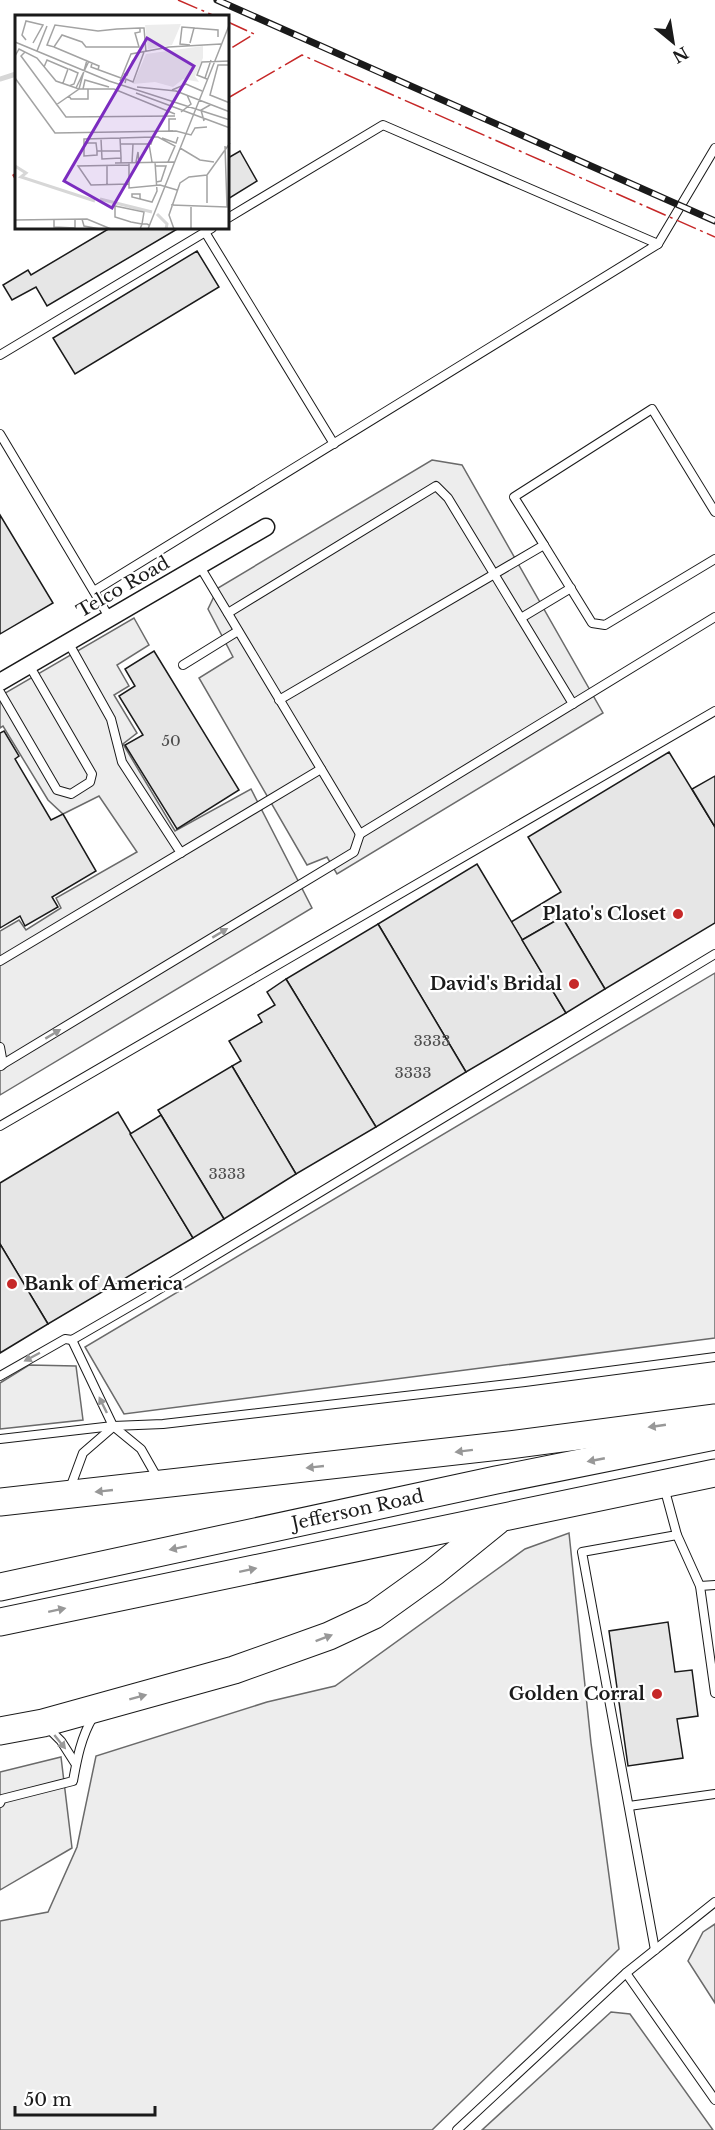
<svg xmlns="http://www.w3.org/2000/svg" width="715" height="2130" font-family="'Libre Baskerville',serif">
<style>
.built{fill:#ededed;stroke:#6a6a6a;stroke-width:1.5}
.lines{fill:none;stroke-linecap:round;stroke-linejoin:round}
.stream{stroke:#d7d7d7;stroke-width:5}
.building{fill:#e6e6e6;stroke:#1a1a1a;stroke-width:1.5}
.lane-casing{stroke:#1a1a1a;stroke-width:10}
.street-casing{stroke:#1a1a1a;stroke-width:19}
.primary-casing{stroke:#1a1a1a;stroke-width:29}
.lane{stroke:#fff;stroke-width:8}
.street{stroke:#fff;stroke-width:16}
.primary{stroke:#fff;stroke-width:27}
.rail-casing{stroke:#1a1a1a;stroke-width:7}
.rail{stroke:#fff;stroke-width:4.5;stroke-dasharray:14;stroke-linecap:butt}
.power{stroke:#c62828;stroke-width:1.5;stroke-dasharray:21 4.5 3 4.5;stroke-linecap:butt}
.oneway{fill:#989898}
.poi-dot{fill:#c62828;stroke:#fff;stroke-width:2}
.labels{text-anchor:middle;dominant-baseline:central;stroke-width:4.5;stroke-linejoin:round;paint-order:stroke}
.number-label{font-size:15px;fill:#4d4d4d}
.street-label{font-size:18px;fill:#1a1a1a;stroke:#fff}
.poi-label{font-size:18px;font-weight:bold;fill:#1a1a1a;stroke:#fff;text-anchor:end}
.inset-river{fill:none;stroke:#d7d7d7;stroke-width:3}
.inset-road{fill:none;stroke:#a3a3a3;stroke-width:1.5}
.view{fill:#7b2cbf;fill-opacity:0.15;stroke:#7b2cbf;stroke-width:3}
.inset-edge{fill:none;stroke:#1a1a1a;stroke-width:3}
</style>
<rect width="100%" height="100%" fill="#fff"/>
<g class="built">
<polygon points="432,460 462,465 603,713 337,874 327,857 307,865 199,678 233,657 208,609 218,588"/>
<polygon points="134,618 149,645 117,665 129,686 114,695 137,733 123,744 175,831 251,789 312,908 0,1095 0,931 19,920 26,930 61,908 56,898 137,852 99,796 63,814 48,800 3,726 0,728 0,696"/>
<polygon points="715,973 715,1338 124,1414 85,1347"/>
<polygon points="29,1365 76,1366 83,1420 0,1429 0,1383"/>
<polygon points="569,1533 591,1743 619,1949 432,2130 0,2130 0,1921 48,1912 77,1847 96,1756 267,1702 335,1686 525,1549"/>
<polygon points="61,1757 72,1848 0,1890 0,1772"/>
<polygon points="715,1924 715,2003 688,1961 703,1932"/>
<polygon points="611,2012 630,2014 713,2130 482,2130"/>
</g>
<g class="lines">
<polyline class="stream" points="0,79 16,74"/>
</g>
<g class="building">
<polygon points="240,151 257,181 228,199 228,158"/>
<polygon points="110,228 179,228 47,306 36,287 12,300 3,285 28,270 31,275"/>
<polygon points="197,251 219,287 75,374 53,338"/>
<polygon points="0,515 53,603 0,634"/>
<polygon points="154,651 239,790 177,829 125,745 143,735 119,696 135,686 125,669"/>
<polygon points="4,731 19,756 15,759 51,820 63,814 96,871 52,897 58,907 25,926 20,916 0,928 0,733"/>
<polygon points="669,752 715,827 715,923 605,989 562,917 522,940 511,922 561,892 528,837"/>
<polygon points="715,776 715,827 692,789"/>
<polygon points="477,864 566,1013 466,1072 378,924"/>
<polygon points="562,917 605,989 566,1013 522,940"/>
<polygon points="378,924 466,1072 376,1127 286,979"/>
<polygon points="286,979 376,1127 296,1174 232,1066 241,1061 229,1041 262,1022 258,1015 275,1005 267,992"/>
<polygon points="232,1066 296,1174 224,1219 158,1110"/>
<polygon points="118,1112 193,1238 48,1324 0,1244 0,1183"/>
<polygon points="161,1115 224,1219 193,1238 130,1134"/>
<polygon points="0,1244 48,1324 0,1353"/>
<polygon points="668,1622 675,1672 692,1670 698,1716 677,1719 683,1758 628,1766 609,1631"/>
</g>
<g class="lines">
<g class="lane-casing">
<g id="lane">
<polyline points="205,232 334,444"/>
<polyline points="658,244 715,148"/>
<polyline points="0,355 212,228"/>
<polyline points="0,434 109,617"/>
<polyline points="544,545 592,623 605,625 715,559"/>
<polyline points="199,565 360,834 715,617"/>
<polyline points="94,591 658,244 383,125 228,218"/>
<polyline points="228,613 436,486 448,498 573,704"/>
<polyline points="521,618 571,588"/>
<polyline points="68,642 111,719 122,762 181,853"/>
<polyline points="183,665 238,631"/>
<polyline points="0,692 57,790 71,794 90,782 92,774 29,665"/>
<polyline points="279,700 544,545 514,497 652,409 715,512"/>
<polyline points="0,961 321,769"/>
<polyline points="0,1047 3,1064 1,1066"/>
<polyline points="3,1064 354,852 360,834"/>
<polyline points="0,1126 715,711"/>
<polyline points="72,1340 113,1426 141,1449 158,1479"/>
<polyline points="0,1376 65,1339 72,1340 148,1296 715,954"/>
<polyline points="0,1439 113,1426 163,1424 525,1382 715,1357"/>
<polyline points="69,1491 83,1453 113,1427"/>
<polyline points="677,1535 700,1586"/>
<polyline points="715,1585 700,1586 715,1693"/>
<polyline points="46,1726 61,1741 75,1763"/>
<path d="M0 1803 2 1799 73 1781C77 1759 81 1737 93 1717"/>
<polyline points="629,1806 715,1794"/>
<polyline points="655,1950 582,1552 677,1535 664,1487"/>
<polyline points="626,1973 715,2100"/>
<polyline points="457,2130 626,1973 715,1902"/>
</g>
</g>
<g class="street-casing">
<polyline id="street" points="0,682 266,527"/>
</g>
<g class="primary-casing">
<g id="primary">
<polyline points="0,1502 509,1445 715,1418"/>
<path id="s1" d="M0 1587 496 1480 715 1436"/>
<polyline points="0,1622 715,1473"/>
<polyline points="0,1731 43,1723 234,1670 329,1636 374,1615 434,1572 497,1521"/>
</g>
</g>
<use href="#lane" class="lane"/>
<use href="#street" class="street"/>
<use href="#primary" class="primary"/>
<g class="rail-casing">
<polyline id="rail" points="217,0 715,221"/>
</g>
<use href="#rail" class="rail"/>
<g class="power">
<polyline points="178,0 215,16"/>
<polyline points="228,22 254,34 228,50"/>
<polyline points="228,98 302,55 715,237"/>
<polyline points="16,173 13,175 16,180"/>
</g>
</g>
<defs><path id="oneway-solid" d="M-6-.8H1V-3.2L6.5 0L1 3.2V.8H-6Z" transform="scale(1.5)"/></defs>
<g class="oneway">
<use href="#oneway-solid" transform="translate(220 933) rotate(-31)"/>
<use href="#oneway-solid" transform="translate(53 1034) rotate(-31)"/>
<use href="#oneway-solid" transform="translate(32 1357) rotate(152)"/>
<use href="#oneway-solid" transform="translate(103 1405) rotate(-116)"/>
<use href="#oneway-solid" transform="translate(657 1426) rotate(172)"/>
<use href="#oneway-solid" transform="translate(464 1451) rotate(173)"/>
<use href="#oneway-solid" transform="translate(596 1460) rotate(169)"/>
<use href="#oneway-solid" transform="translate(315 1467) rotate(174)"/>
<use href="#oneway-solid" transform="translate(104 1491) rotate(174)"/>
<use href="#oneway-solid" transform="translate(178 1548) rotate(168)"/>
<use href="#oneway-solid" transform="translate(248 1570) rotate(-12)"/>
<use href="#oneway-solid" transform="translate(57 1610) rotate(-12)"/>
<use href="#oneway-solid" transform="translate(324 1638) rotate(-21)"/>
<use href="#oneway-solid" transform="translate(138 1697) rotate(-15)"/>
<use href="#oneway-solid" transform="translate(60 1742) rotate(51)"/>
</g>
<g class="poi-dot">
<circle cx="678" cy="914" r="6"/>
<circle cx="574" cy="984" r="6"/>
<circle cx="12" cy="1284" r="6"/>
<circle cx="657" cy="1694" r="6"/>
</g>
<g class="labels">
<g class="number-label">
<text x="171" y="740">50</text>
<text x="432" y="1040">3333</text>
<text x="413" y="1072">3333</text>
<text x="227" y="1173">3333</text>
</g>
<g class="street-label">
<text transform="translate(123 587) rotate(-30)">Telco Road</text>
<text stroke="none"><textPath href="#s1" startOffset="366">Jefferson Road</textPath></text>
</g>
<g class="poi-label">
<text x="666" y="914">Plato's Closet</text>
<text x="562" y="984">David's Bridal</text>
<text x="24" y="1284" text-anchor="start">Bank of America</text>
<text x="645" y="1694">Golden Corral</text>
</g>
</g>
<g transform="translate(15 15)">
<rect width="214" height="214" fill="#fff"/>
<path d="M166 9 157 30 133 34 130 10ZM188 31V43L180 61 184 67 168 64 158 72 140 67 118 69 131 39Z" fill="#ededed"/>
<path class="inset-river" d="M0 151 11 158 6 162 80 186M85 184 137 197M142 199 152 209 151 214"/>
<path class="inset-road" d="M125 13V17L120 18 124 32H71L67 27 47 20 39 32 32 30 40 10 83 16 102 14 125 13H129L131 37M179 13 203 15V22M11 25 7 20 11 6 28 10 18 28M0 27 94 66 215 105M175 28 179 13 167 12 165 29 175 30M39 32 84 51 83 55M22 36 32 11M10 37 6 41 51 102 160 101M0 41 4 34 22 43 41 66 64 74H99L160 99M77 48 76 52 106 63M215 50H203L195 80 215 88M29 52 32 45 53 54 48 68M54 54 63 58 59 69 54 71M109 59 112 60 118 45M0 63 40 118 161 116 176 120 180 113 192 112M190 63 196 45M192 64 182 60 187 47 215 46M105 66 116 39 154 32 206 29M110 68 111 64 118 67 129 37M122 72 161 76 215 97M61 73 74 46M68 74 70 65 94 72M157 75 171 69 187 76M121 78 215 113M54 81 56 84H73V74M41 90 64 74 72 45M166 97 176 89 172 80M189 106 186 95 195 90M158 116H154V104H161M105 123 138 122M147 123 161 128 163 122M86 124 87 144 106 143M70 128H81L82 136M105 129H136L138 122H143L160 131 153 147M134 129 137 147M165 133 185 145 199 147M105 136H82V140L69 141V124L105 123 106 142V148M121 147 123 137 124 148M100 148 159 147M114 148V173L145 170 162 175M117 148 118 129M114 150 63 151 76 170 114 169M92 151V170M140 151H151L146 166 141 167M192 160V188M125 184V179H117V182L137 187 142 176 140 147M156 190 212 192 210 131M176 192V214M39 204V212L60 213V204M67 204 69 211 85 214M0 205 72 204 96 214M125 214 127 209 129 197 100 191V202L116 207 127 209H132L134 210M133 214 215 8M159 214 154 200 165 168 174 162 192 160 215 128"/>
<path class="view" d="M132 23 179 51 97 193 49 166Z"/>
<rect width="214" height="214" class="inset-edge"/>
</g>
<g transform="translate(673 42) rotate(150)" stroke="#ffffff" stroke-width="4.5" paint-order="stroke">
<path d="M0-4.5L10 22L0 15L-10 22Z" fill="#1a1a1a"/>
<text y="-9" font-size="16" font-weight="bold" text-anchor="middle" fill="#1a1a1a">N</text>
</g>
<path d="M15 2106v9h140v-9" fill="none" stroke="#1a1a1a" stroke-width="3"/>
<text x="24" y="2106" font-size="18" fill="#1a1a1a" stroke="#ffffff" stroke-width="4.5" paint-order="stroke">50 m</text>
</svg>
